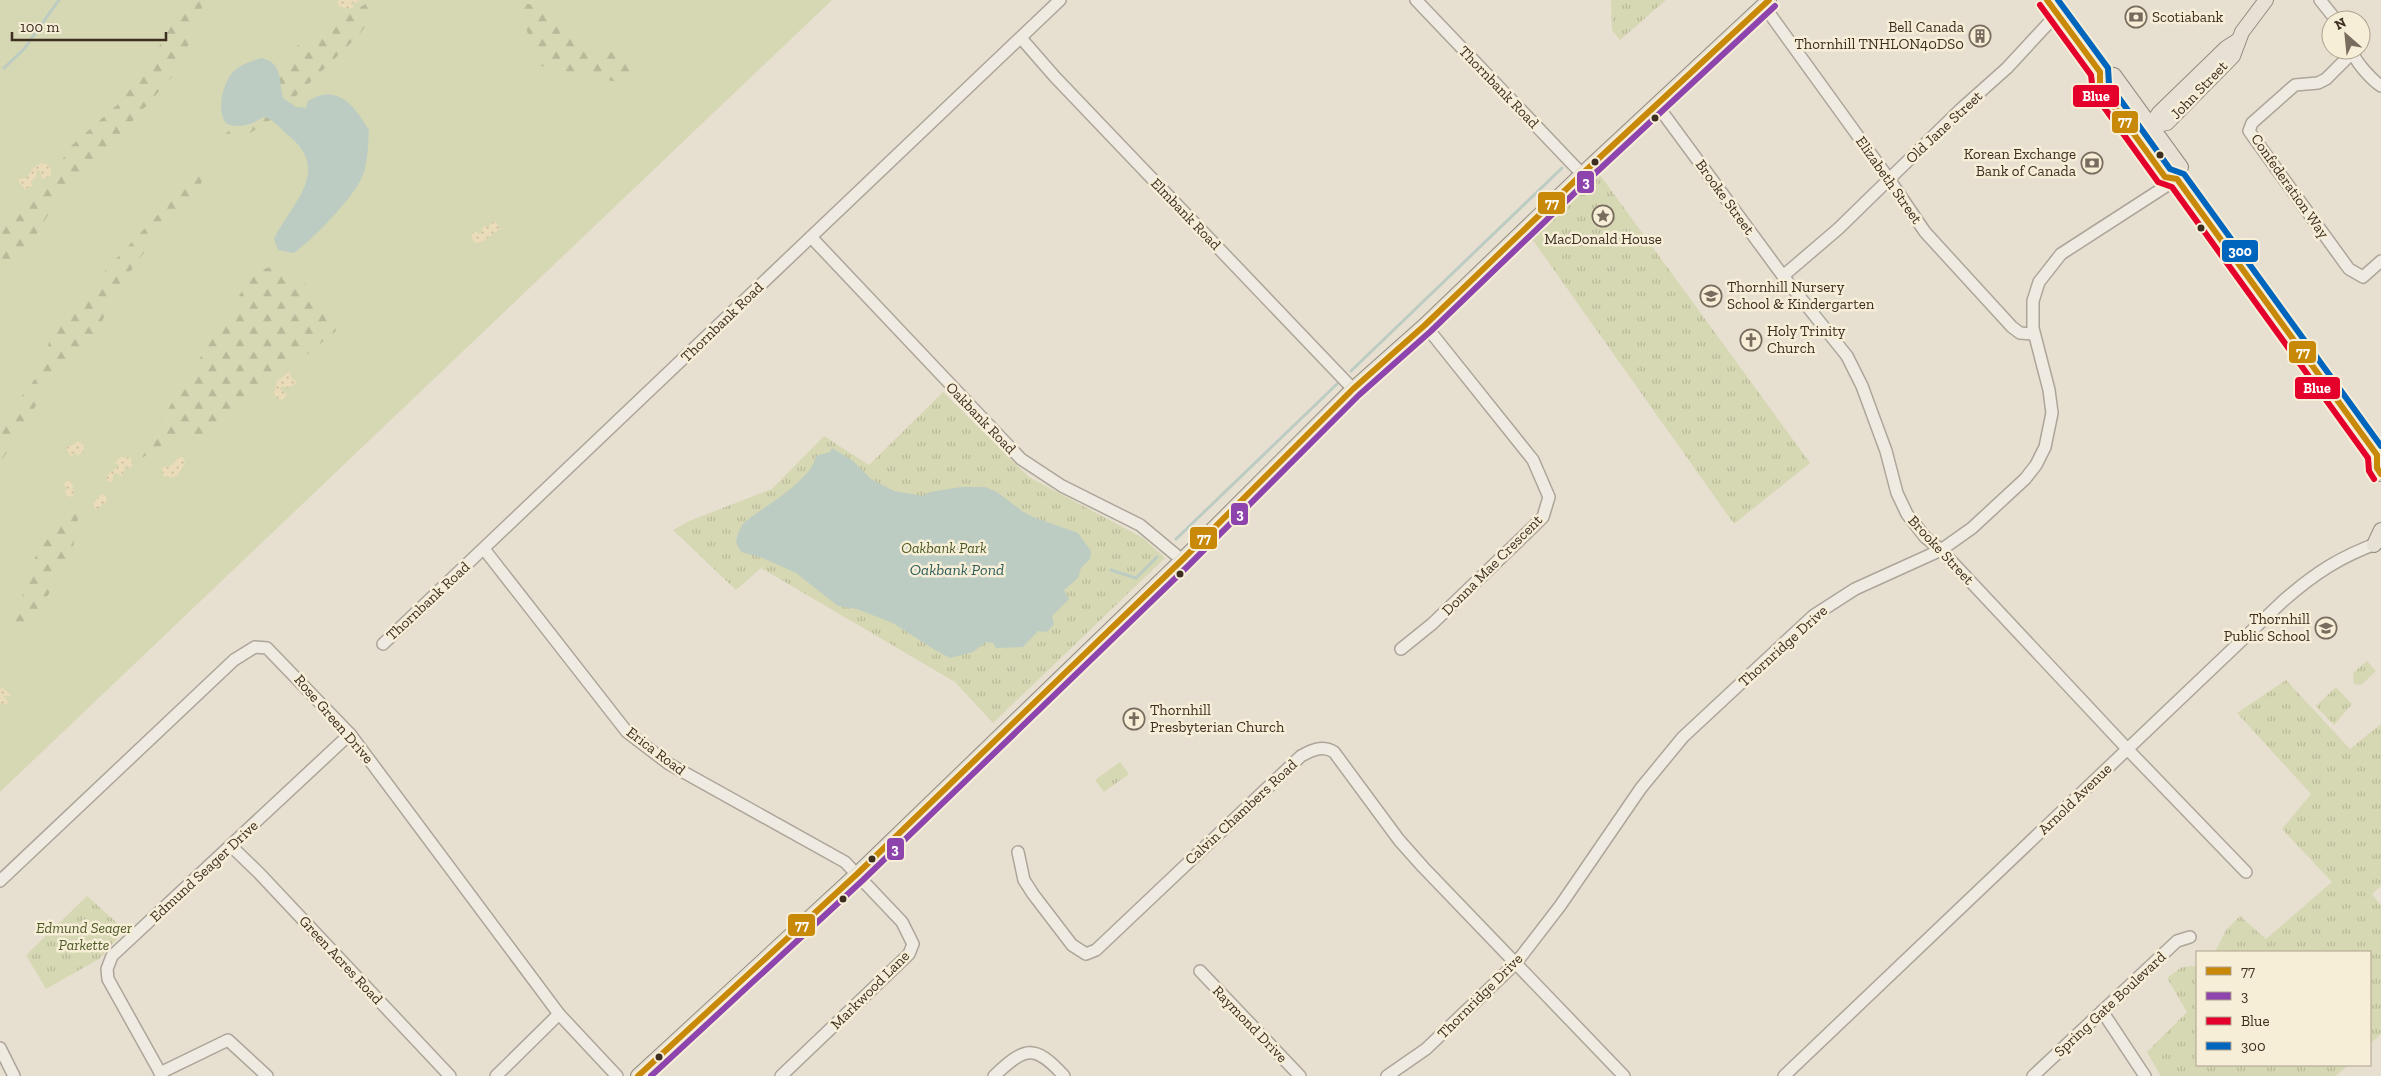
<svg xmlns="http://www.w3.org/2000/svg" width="2381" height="1076" font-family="'Zilla Slab',serif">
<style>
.green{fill:#d6d7b3}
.forest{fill:url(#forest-firs)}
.sand{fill:url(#sand-dots)}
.park{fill:url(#park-tufts)}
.water{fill:#bcccc2}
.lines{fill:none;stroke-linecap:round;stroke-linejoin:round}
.stream{stroke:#bcccc2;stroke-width:3}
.minor-casing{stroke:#ada599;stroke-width:14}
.major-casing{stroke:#928b80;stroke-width:16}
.minor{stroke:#efebe3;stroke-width:11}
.major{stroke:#e6e1d4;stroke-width:14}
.bus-1-casing{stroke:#f7eed8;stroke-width:10}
.bus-2-casing{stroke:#f7eed8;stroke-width:10}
.bus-3-casing{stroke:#f7eed8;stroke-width:10}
.bus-4-casing{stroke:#f7eed8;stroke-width:10}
.bus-1{stroke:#c88808;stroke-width:6}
.bus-2{stroke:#8e44ad;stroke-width:6}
.bus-3{stroke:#e4002b;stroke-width:6}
.bus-4{stroke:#0065bd;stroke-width:6}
.bus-dot{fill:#3d2e20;stroke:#f7eed8;stroke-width:2}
.labels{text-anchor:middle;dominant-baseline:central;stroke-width:5;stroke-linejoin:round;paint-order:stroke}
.poi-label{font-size:15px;fill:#3d2e20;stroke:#f7eed8;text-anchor:start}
.street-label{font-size:15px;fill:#3d2e20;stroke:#f7eed8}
.park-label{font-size:15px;font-style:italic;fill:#4d5a26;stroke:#f7eed8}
.water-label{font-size:16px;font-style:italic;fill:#2f5d5a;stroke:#f7eed8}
.line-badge{stroke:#f7eed8;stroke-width:2}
.badge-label{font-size:14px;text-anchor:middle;font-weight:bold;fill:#fff}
</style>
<defs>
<pattern id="forest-firs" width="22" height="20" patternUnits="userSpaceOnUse" patternTransform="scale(1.25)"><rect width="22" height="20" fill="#d6d7b3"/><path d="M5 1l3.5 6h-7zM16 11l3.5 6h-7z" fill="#b9b99a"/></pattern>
<pattern id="sand-dots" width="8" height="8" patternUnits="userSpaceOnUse" patternTransform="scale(1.25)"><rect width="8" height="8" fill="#eadcb9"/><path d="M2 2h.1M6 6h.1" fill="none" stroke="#cabd9f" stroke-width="1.8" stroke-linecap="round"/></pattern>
<pattern id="park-tufts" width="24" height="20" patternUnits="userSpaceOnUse" patternTransform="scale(1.25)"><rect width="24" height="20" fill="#d6d7b3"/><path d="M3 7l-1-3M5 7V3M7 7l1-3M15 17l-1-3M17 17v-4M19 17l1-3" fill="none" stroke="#b9b99a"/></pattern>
</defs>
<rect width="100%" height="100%" fill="#e7e0d1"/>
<polygon class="green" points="0,0 832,0 0,792"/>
<g class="forest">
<polygon points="67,0 84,0 77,13"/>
<polygon points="184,0 211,0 203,4 190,42 172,77 48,215 17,267 0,275 0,227 16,208 46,185 71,146 117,105 147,69"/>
<polygon points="372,0 385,2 358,36 272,119 212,157 194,200 147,249 114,293 95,338 50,383 0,463 0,424 39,374 55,324 179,192 298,45"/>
<polygon points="519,4 530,4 546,15 565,33 584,45 617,53 630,66 631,76 621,83 537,65"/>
<polygon points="277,265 305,283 330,310 336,331 244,405 211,440 174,438 142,458 157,427 254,272"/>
<polygon points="80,507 71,559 20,639 10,634 37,552 64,519 72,510"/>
</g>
<g class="sand">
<polygon points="339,0 360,0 356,3 350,2 354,7 348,9 339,6 337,2"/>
<polygon points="41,163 45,163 50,167 52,173 49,177 42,179 40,171 36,170 37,178 32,180 32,186 25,189 19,182 19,179 26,178 33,168"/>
<polygon points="492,222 497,223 500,229 482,242 475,243 472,238 472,234 475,231 480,234 483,227 489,226"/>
<polygon points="289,372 292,379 296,381 295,384 288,388 282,386 280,389 287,395 282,400 277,398 274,393 277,381"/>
<polygon points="78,441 84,444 83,452 77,456 75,451 72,458 65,447 71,446"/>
<polygon points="121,457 131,458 133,465 128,469 124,465 124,472 121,477 117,473 114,474 112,482 107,481 107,475 119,466 115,462"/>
<polygon points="179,457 183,457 185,463 177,476 170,478 163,476 162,468 172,465"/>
<polygon points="67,481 72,482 74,495 68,498 65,491 69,489 63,485"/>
<polygon points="101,494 106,496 107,501 96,510 93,504"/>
<polygon points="3,688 11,695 8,697 3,695 3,697 9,702 5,705 0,703 0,689"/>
</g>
<g class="park">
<polygon points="1611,0 1666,0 1620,40 1612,30"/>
<polygon points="1600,175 1810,463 1734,524 1532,239 1586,186"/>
<polygon points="943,392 1029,477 1143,538 1165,558 993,723 955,682 761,568 736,590 673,530 689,521 772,489 824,436 869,465"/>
<polygon points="2367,661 2376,671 2361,685 2354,684 2353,673"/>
<polygon points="2286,680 2350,749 2381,724 2381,886 2372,894 2381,906 2381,1034 2370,1044 2370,952 2215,952 2226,930 2240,916 2266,939 2332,882 2282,829 2311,794 2237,713"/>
<polygon points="2336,687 2352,704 2334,725 2316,706"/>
<polygon points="1120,762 1129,774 1104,792 1095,780"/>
<polygon points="87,896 125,930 99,959 46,989 26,955"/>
<polygon points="2197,966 2197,1065 2348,1065 2336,1076 2161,1076 2147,1052 2187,1012 2167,978 2182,967"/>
</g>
<g class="water">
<path d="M261 58C283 62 279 81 283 98L296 107 306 108 308 101C337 83 354 105 369 130 368 144 368 159 364 172 357 195 313 239 294 253L278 250 274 239C291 203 333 171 288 135 281 129 276 123 268 118L264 117C253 124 239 129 227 124 215 112 223 79 236 69 243 64 252 61 261 58Z"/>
<path d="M832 448 853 461 871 479 894 491 923 496 930 492 961 487H985L997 492 1022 511 1033 517 1078 533 1091 551 1090 559 1081 568 1078 578 1064 590 1069 599 1052 616 1054 624 1047 632 1038 631 1023 647 996 648 993 643 986 642 973 652 950 658 935 650 893 623 857 609 838 606 796 573 763 558 741 552 736 542C737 536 740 526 746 521 764 507 812 480 816 456L830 452Z"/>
</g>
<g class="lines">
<g class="stream">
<polyline points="4,68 24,49 59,0"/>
<polyline points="1351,371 1562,168"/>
<polyline points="1176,539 1337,384"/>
<polyline points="1111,570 1136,578 1157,557"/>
</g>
<g class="minor-casing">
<g id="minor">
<polyline points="1416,0 1582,174"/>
<polyline points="2320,0 2336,20"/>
<polyline points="1764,6 1889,179 1925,232 2012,327 2020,333 2033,334"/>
<polyline points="1021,38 1055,77 1353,389"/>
<path d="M2352 50C2354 61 2372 80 2381 86"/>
<polyline points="2352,53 2326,79 2318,83 2295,85 2252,123 2249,131 2349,269 2363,277 2381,261"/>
<polyline points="1657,105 1783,276 1847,356 1862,386 1886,451 1897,493 1907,514 1925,537 1941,550 2134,756 2246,872"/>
<polyline points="811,237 1021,459 1062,486 1140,525 1182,560"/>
<polyline points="1783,276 1838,229 1961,109 2007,68 2057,14"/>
<polyline points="484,549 627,732 669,764 845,862 902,922 913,944 909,954 781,1076"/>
<polyline points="383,644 1060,0"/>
<polyline points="1401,649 1432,624 1534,526 1543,517 1549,497 1533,460 1425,325"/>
<polyline points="231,846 259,873 450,1076"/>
<path d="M1018 852 1024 880 1033 894 1072 945 1086 954 1096 950 1301 756C1312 750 1322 745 1334 752L1399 840 1423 867 1624 1076"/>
<polyline points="0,881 234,660 255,647 267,648 350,734 559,1014 617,1076"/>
<polyline points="1200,971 1300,1076"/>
<polyline points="2102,1011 2145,1076"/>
<polyline points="0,1048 14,1076"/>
<polyline points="160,1073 228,1040 267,1076"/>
<polyline points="162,1076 108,979 107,969 112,956 350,734"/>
<polyline points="496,1076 559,1014"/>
<path d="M994 1076C1025 1047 1034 1043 1064 1076"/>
<polyline points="1387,1076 1426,1049 1516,963 1560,906 1641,788 1683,737 1813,616 1855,589 1941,550 1972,528 2025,479 2036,465 2045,447 2052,413 2049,390 2033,328 2033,301 2039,282 2061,254 2177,179"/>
<path d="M1784 1076 2283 601C2315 573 2341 556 2381 542"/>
<polyline points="2033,1076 2177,941 2190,937"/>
</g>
</g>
<g class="major-casing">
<g id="major">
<polyline points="2047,0 2100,72 2100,87 2165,177 2177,179 2377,455 2377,468 2381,474"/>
<polyline points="2100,72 2114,75 2181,167 2177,179"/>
<polyline points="2151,126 2167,123 2233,56 2242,32 2266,0"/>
<polyline points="2147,130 2159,113 2226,48 2237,41"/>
<polyline points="2374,545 2381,530"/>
<polyline points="638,1076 857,874 1182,560 1353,389 1425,325 1582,174 1769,0"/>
</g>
</g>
<use href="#minor" class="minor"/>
<use href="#major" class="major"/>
<g class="bus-1-casing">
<g id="bus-1">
<polyline points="2047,0 2100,72 2100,87 2165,177 2177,179 2377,455 2377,468 2381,474"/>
<polyline points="638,1076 857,874 1182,560 1353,389 1425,325 1582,174 1769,0"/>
</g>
</g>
<g class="bus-2-casing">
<polyline id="bus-2" points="651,1076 863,880 1188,566 1359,395 1431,331 1588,180 1775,6"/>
</g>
<g class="bus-3-casing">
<polyline id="bus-3" points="2040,5 2091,75 2093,92 2158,182 2172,187 2368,458 2369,471 2374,479"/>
</g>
<g class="bus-4-casing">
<polyline id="bus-4" points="2058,0 2108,68 2109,84 2170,169 2184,174 2381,446"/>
</g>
<use href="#bus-1" class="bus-1"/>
<use href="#bus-2" class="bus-2"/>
<use href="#bus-3" class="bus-3"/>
<use href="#bus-4" class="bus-4"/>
</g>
<defs>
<g id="bank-ring" transform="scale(1.125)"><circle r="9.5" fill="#f7eed8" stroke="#786c5e" stroke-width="1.5"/><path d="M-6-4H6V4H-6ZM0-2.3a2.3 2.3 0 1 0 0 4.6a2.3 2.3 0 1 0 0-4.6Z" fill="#786c5e"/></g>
<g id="building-ring" transform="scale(1.125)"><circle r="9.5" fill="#f7eed8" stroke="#786c5e" stroke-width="1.5"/><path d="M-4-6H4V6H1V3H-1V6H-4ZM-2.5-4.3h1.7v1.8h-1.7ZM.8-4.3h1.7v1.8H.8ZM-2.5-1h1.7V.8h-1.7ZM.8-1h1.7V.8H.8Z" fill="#786c5e"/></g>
<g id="sight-ring" transform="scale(1.125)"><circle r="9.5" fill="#f7eed8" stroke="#786c5e" stroke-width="1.5"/><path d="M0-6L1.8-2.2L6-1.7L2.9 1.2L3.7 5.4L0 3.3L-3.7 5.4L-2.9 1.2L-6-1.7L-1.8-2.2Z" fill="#786c5e"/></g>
<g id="school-ring" transform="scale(1.125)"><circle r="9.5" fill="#f7eed8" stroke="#786c5e" stroke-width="1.5"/><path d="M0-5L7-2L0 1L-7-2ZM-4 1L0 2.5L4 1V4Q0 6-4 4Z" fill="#786c5e"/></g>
<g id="church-ring" transform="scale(1.125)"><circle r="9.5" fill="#f7eed8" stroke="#786c5e" stroke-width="1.5"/><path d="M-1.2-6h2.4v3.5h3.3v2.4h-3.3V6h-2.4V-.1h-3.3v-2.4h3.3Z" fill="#786c5e"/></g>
</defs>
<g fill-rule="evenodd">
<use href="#bank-ring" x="2136" y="17"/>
<use href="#building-ring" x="1980" y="36"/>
<use href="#bank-ring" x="2092" y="163"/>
<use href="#sight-ring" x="1603" y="216"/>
<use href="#school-ring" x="1711" y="296"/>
<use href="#church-ring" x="1751" y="340"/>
<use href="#school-ring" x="2326" y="628"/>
<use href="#church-ring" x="1134" y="719"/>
</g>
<g class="bus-dot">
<circle cx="1655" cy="118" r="4.5"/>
<circle cx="2160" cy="155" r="4.5"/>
<circle cx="1595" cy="162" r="4.5"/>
<circle cx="2201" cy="228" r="4.5"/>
<circle cx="1180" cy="574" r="4.5"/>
<circle cx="872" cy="859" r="4.5"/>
<circle cx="843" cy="899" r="4.5"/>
<circle cx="659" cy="1057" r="4.5"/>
</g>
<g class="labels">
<g class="poi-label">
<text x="2152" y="17">Scotiabank</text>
<text x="1964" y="27" text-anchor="end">Bell Canada<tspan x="1964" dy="17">Thornhill TNHLON40DS0</tspan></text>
<text x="2076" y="154" text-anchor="end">Korean Exchange<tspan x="2076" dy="17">Bank of Canada</tspan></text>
<text x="1603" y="239" text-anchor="middle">MacDonald House</text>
<text x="1727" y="287">Thornhill Nursery<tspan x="1727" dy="17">School &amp; Kindergarten</tspan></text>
<text x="1767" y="331">Holy Trinity<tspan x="1767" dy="17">Church</tspan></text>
<text x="2310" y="619" text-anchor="end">Thornhill<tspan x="2310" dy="17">Public School</tspan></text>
<text x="1150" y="710">Thornhill<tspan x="1150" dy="17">Presbyterian Church</tspan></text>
</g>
<g class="street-label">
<text transform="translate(1499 87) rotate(46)">Thornbank Road</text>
<text transform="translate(2199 90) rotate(-46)">John Street</text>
<text transform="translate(1944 127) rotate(-43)">Old Jane Street</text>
<text transform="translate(1889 180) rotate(55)">Elizabeth Street</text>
<text transform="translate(2290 186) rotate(55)">Confederation Way</text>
<text transform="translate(1725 197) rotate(54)">Brooke Street</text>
<text transform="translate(1186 214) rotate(46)">Elmbank Road</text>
<text transform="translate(722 322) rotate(-44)">Thornbank Road</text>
<text transform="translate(981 418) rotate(46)">Oakbank Road</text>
<text transform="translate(1941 550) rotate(47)">Brooke Street</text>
<text transform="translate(1492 565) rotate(-45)">Donna Mae Crescent</text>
<text transform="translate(428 601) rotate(-43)">Thornbank Road</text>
<text transform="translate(1783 646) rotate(-42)">Thornridge Drive</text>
<text transform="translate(334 719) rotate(49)">Rose Green Drive</text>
<text transform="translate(656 751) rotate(37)">Erica Road</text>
<text transform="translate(2075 799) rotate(-44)">Arnold Avenue</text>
<text transform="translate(1241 812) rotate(-43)">Calvin Chambers Road</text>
<text transform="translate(204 871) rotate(-43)">Edmund Seager Drive</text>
<text transform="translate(341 960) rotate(47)">Green Acres Road</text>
<text transform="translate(870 990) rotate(-45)">Markwood Lane</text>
<text transform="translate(1480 996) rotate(-45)">Thornridge Drive</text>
<text transform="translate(2110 1004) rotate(-43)">Spring Gate Boulevard</text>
<text transform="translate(1250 1024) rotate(46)">Raymond Drive</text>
</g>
<g class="park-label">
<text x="944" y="548">Oakbank Park</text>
<text x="84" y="928">Edmund Seager<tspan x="84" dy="17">Parkette</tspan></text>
</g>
<g class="water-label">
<text x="957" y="569">Oakbank Pond</text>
</g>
</g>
<g class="line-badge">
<rect x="2072" y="84" width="48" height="24" rx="5" fill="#e4002b"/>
<rect x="2111" y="110" width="28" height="24" rx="5" fill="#c88808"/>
<rect x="1576" y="170" width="19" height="24" rx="5" fill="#8e44ad"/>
<rect x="1537" y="191" width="29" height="24" rx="5" fill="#c88808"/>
<rect x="2221" y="239" width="38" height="24" rx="5" fill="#0065bd"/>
<rect x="2288" y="340" width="29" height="24" rx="5" fill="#c88808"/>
<rect x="2294" y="376" width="47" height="24" rx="5" fill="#e4002b"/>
<rect x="1230" y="502" width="19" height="24" rx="5" fill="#8e44ad"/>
<rect x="1189" y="526" width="29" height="24" rx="5" fill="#c88808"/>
<rect x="886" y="837" width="19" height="24" rx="5" fill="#8e44ad"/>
<rect x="787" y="913" width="29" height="24" rx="5" fill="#c88808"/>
</g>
<g class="badge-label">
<text x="2096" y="101">Blue</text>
<text x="2125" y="126">77</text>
<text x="1586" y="187">3</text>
<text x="1552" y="208">77</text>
<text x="2240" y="256">300</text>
<text x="2303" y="357">77</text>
<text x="2317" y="393">Blue</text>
<text x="1240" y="519">3</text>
<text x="1204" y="543">77</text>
<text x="895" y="854">3</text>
<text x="802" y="930">77</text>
</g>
<rect x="2196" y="951" width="175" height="115" fill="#f7eed8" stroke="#ada18e"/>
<rect x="2206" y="967" width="25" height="8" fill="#c88808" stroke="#ada18e"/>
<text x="2241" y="976" font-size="15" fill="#3d2e20">77</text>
<rect x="2206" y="992" width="25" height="8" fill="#8e44ad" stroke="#ada18e"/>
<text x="2241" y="1001" font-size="15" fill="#3d2e20">3</text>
<rect x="2206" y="1017" width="25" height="8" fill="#e4002b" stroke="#ada18e"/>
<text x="2241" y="1026" font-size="15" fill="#3d2e20">Blue</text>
<rect x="2206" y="1042" width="25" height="8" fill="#0065bd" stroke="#ada18e"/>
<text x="2241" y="1051" font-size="15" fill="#3d2e20">300</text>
<g transform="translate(2346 35) rotate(333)"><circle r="24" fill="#f7eed8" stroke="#ada18e"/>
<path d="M0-4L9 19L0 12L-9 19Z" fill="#786c5e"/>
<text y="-8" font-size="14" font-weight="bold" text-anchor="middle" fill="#3d2e20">N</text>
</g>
<path d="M12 32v8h154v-8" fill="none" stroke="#3d2e20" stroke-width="2.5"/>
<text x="20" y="32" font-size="15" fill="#3d2e20" stroke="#f7eed8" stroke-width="4" paint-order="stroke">100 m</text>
</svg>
